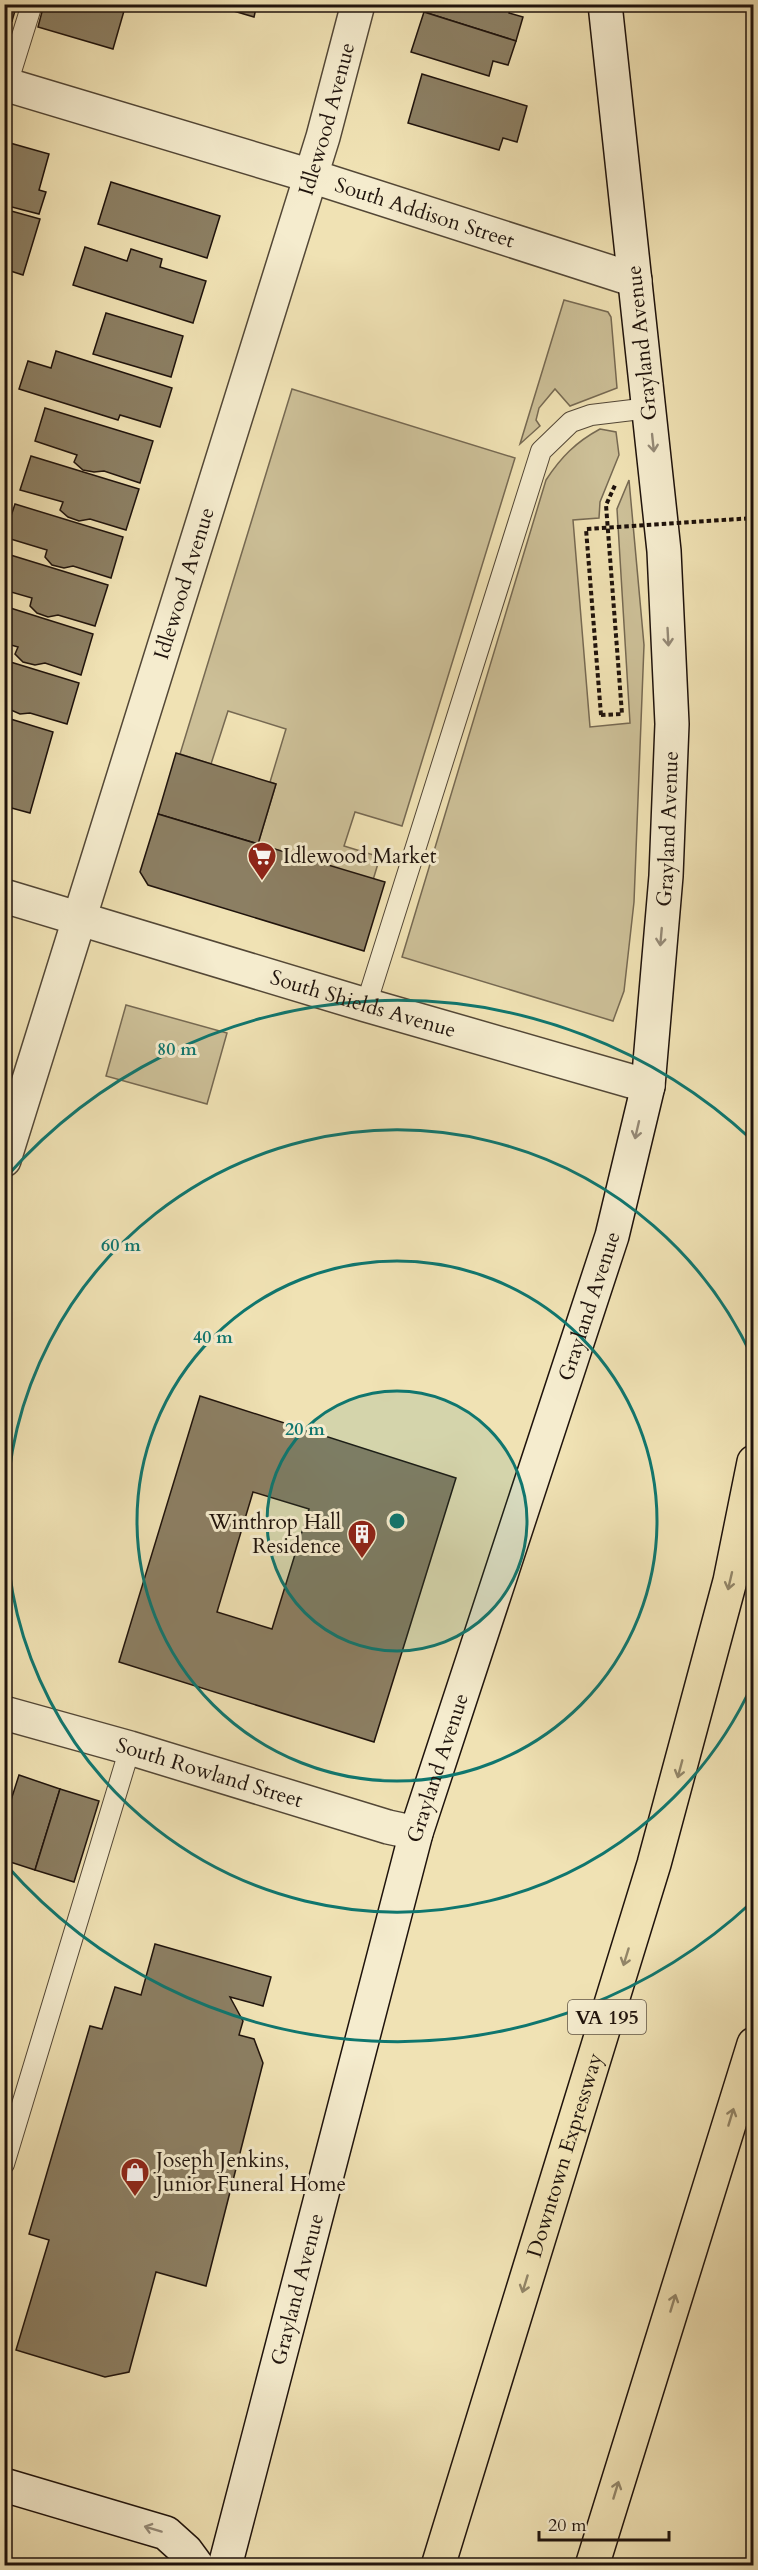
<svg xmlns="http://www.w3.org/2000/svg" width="758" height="2570" font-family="Cardo,serif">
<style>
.green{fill:#ccbf97;stroke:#766952;stroke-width:1.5}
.building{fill:#8c7f63;stroke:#1f130c;stroke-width:1.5;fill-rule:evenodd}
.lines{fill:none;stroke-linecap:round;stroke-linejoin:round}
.lane-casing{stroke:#534736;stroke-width:22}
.street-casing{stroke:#534736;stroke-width:36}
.secondary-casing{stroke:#1f130c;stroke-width:36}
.highway-casing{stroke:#1f130c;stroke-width:36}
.path{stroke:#1f130c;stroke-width:4;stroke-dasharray:4.5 3;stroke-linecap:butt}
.lane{stroke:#f5ecce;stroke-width:20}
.street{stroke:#f5ecce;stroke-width:33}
.secondary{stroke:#f5ecce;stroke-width:33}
.highway{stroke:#f0e2b4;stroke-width:33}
.path-bridge{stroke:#1f130c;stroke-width:4;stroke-dasharray:4.5 3;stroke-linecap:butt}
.oneway{stroke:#958a77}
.oneway2{stroke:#928568}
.ring{fill:none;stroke:#0f766e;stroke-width:3}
.labels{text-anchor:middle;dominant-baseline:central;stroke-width:6;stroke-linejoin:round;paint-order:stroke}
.shield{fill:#f5ecce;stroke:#5f5446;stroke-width:1.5}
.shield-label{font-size:20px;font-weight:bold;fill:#1f130c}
.street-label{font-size:21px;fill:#1f130c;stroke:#f5ecce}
.poi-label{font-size:21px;fill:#1f130c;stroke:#f5ecce;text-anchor:start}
.centre{fill:#0f766e;stroke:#f5ecce;stroke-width:3}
.ring-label{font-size:18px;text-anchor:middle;font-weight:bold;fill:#0f766e;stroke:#f5ecce;stroke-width:6;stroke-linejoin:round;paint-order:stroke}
</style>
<rect width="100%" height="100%" fill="#f0e2b4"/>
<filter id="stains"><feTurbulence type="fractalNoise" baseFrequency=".00333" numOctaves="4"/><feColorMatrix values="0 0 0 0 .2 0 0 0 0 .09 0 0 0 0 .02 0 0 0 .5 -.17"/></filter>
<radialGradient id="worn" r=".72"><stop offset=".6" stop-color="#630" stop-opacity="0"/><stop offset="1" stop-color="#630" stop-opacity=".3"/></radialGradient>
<g class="green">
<polygon points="564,300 608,312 611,317 617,388 570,406 555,389 539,408 536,420 540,426 520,444"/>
<polygon points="292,389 515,458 402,826 355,812 344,846 380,857 373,880 258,844 276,784 270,782 286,729 228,711 211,764 180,754"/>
<path d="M600 429 616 432 619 455 600 502 599 518 573 520 590 727 630 723 617 509 629 480 644 645 634 902 624 991 613 1021 402 957 546 480C561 457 576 442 600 429Z"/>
<polygon points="126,1005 227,1033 207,1104 106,1076"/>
</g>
<g class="building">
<polygon points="4,4 17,4 12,21 4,19"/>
<polygon points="44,4 126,4 113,49 38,27"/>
<polygon points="210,4 257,4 254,17"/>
<polygon points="426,4 511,4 509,13 523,17 516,41 424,12"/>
<polygon points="424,12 516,41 508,65 493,61 489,76 411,52"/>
<polygon points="422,74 527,106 517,142 503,138 499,150 408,123"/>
<polygon points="10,143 49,154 39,190 46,192 39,214 4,205 4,162"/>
<polygon points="111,182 220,216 207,258 98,224"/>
<polygon points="4,209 40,219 23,275 4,269"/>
<polygon points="85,247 127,261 131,249 162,259 160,267 206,281 193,323 73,285"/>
<polygon points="106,313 183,336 171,377 93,354"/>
<polygon points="56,351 172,388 160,427 120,415 118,420 19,389 28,361 51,368"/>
<polygon points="45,408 153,441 140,483 104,471 94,472 83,470 74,462 77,455 35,441"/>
<polygon points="31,456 139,489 126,530 90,519 79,521 68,517 60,510 63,502 20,490"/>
<polygon points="15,504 123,537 111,578 73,566 64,568 52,565 45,557 47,550 4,537"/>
<polygon points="4,553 108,585 95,626 58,615 48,617 37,613 30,606 32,598 4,590"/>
<polygon points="4,606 93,634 81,675 45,663 35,665 23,662 15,654 18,647 4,643"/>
<polygon points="4,660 79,683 67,724 30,713 20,714 4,707"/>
<polygon points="4,717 53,732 30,813 4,806"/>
<polygon points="176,753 276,784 258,844 158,814"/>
<polygon points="158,814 385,882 364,951 148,885 140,872"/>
<path d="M200 1396 456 1478 374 1742 119 1662ZM253 1492 309 1509 272 1629 217 1612Z"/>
<polygon points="19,1775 60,1789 35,1870 4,1860 4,1822"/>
<polygon points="60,1789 99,1801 74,1882 35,1870"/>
<polygon points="155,1944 271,1977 263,2006 230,1997 243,2021 239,2035 254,2039 263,2063 206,2286 156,2272 129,2372 105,2377 16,2350 49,2240 29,2234 90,2026 102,2029 115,1987 141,1995"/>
</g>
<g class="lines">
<g class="lane-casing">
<g id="lane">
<polyline points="4,94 32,4"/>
<polyline points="366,1005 541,451 571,422 591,415 649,408"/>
<polyline points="4,2164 130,1748"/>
</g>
</g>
<g class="street-casing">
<g id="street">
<path id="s1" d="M4 84 311 176 635 280"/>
<path id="s2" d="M4 896 366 1005 648 1086"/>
<path id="s3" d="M4 1160 323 137 358 4"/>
<path id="s4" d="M4 1713 130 1748 388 1827 416 1833"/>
</g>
</g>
<g class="secondary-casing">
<g id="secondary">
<polyline points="4,2485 166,2533 186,2551 197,2566"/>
<path id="s5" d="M225 2566 416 1833 612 1236 648 1086 666 876 672 724 664 551 605 4"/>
</g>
</g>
<g class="highway-casing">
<g id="highway">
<path id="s6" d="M438 2566 654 1864 730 1581 754 1462"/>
<polyline points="592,2566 754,2044"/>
</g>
</g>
<polyline class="path" points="601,715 622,714 606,505 616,483"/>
<use href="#lane" class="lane"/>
<use href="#street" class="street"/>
<use href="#secondary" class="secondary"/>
<use href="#highway" class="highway"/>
<polyline class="path-bridge" points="601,715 586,529 754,518"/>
</g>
<defs><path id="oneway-shaft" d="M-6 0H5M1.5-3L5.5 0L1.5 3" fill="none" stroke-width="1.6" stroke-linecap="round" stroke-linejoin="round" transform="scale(1.5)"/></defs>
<g class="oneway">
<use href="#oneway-shaft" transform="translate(653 443) rotate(84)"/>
<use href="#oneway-shaft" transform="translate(668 637) rotate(87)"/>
<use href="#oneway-shaft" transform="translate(661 937) rotate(95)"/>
<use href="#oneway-shaft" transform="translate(637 1130) rotate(103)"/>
<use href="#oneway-shaft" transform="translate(153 2529) rotate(-163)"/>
</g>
<g class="oneway2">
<use href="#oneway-shaft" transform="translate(730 1581) rotate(103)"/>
<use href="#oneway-shaft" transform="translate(680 1769) rotate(105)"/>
<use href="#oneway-shaft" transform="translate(626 1957) rotate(107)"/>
<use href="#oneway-shaft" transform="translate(731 2117) rotate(-73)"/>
<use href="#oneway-shaft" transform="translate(525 2284) rotate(107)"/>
<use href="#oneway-shaft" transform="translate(673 2303) rotate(-73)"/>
<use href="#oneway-shaft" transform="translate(616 2490) rotate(-73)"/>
</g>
<circle cx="397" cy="1521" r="130" fill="#0f766e" fill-opacity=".12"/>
<g class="ring">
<circle cx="397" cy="1521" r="130"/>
<circle cx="397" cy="1521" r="260"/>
<path d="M753 1683A391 391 0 1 1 753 1359"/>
<path d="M752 1902A521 521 0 0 1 7 1866M7 1176A521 521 0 0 1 752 1140"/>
</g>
<defs>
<g id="supermarket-pin" transform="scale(1.5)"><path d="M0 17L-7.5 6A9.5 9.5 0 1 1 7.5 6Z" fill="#8f2418" stroke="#f5ecce"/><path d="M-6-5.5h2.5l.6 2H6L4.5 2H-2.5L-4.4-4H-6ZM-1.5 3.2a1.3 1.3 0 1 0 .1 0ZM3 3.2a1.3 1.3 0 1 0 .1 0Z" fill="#fff"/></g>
<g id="building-pin" transform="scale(1.5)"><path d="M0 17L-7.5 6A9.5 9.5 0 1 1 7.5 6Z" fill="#8f2418" stroke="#f5ecce"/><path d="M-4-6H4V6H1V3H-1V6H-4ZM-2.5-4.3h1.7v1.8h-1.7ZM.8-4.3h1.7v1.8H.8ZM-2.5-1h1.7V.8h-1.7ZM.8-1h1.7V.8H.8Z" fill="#fff"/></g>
<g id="shop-pin" transform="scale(1.5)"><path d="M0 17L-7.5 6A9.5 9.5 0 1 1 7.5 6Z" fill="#8f2418" stroke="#f5ecce"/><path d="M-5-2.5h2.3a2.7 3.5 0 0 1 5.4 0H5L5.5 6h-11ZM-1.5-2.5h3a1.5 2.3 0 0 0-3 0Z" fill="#fff"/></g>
</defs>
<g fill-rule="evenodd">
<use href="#supermarket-pin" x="262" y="856"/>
<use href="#building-pin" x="362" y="1534"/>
<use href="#shop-pin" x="135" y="2172"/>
</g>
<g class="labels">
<rect class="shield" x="568" y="2000" width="78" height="34" rx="4.5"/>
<g class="shield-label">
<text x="607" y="2017">VA 195</text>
</g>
<g class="street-label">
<text stroke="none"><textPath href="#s3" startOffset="1090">Idlewood Avenue</textPath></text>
<text stroke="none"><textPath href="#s1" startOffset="440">South Addison Street</textPath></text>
<text transform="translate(642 343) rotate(-96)">Grayland Avenue</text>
<text stroke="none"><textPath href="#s3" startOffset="604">Idlewood Avenue</textPath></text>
<text stroke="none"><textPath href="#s5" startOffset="1798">Grayland Avenue</textPath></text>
<text stroke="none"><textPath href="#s2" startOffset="375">South Shields Avenue</textPath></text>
<text stroke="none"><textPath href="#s5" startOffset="1312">Grayland Avenue</textPath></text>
<text stroke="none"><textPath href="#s5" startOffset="826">Grayland Avenue</textPath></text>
<text stroke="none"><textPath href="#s4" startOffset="214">South Rowland Street</textPath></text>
<text stroke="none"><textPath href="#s6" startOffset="430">Downtown Expressway</textPath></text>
<text stroke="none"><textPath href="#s5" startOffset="286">Grayland Avenue</textPath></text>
</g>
<g class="poi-label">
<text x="283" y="856">Idlewood Market</text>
<text x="341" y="1522" text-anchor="end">Winthrop Hall<tspan x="341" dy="24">Residence</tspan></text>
<text x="156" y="2160">Joseph Jenkins,<tspan x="156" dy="24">Junior Funeral Home</tspan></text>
</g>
</g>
<circle cx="397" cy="1521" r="9" class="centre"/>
<g class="ring-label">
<text x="177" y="1055">80 m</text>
<text x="121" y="1251">60 m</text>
<text x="213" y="1343">40 m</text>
<text x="305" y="1435">20 m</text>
</g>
<rect width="758" height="2570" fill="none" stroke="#f0e2b4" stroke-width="24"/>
<rect x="6" y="6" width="746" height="2558" fill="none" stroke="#1f130c" stroke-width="3"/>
<rect x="12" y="12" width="734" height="2546" fill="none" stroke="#1f130c" stroke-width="1.5"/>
<path d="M539 2531v9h130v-9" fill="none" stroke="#1f130c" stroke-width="3"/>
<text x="548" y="2531" font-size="18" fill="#1f130c" stroke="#f5ecce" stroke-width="4.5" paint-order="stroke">20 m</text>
<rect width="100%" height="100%" filter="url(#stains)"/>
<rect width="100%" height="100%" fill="url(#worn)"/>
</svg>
